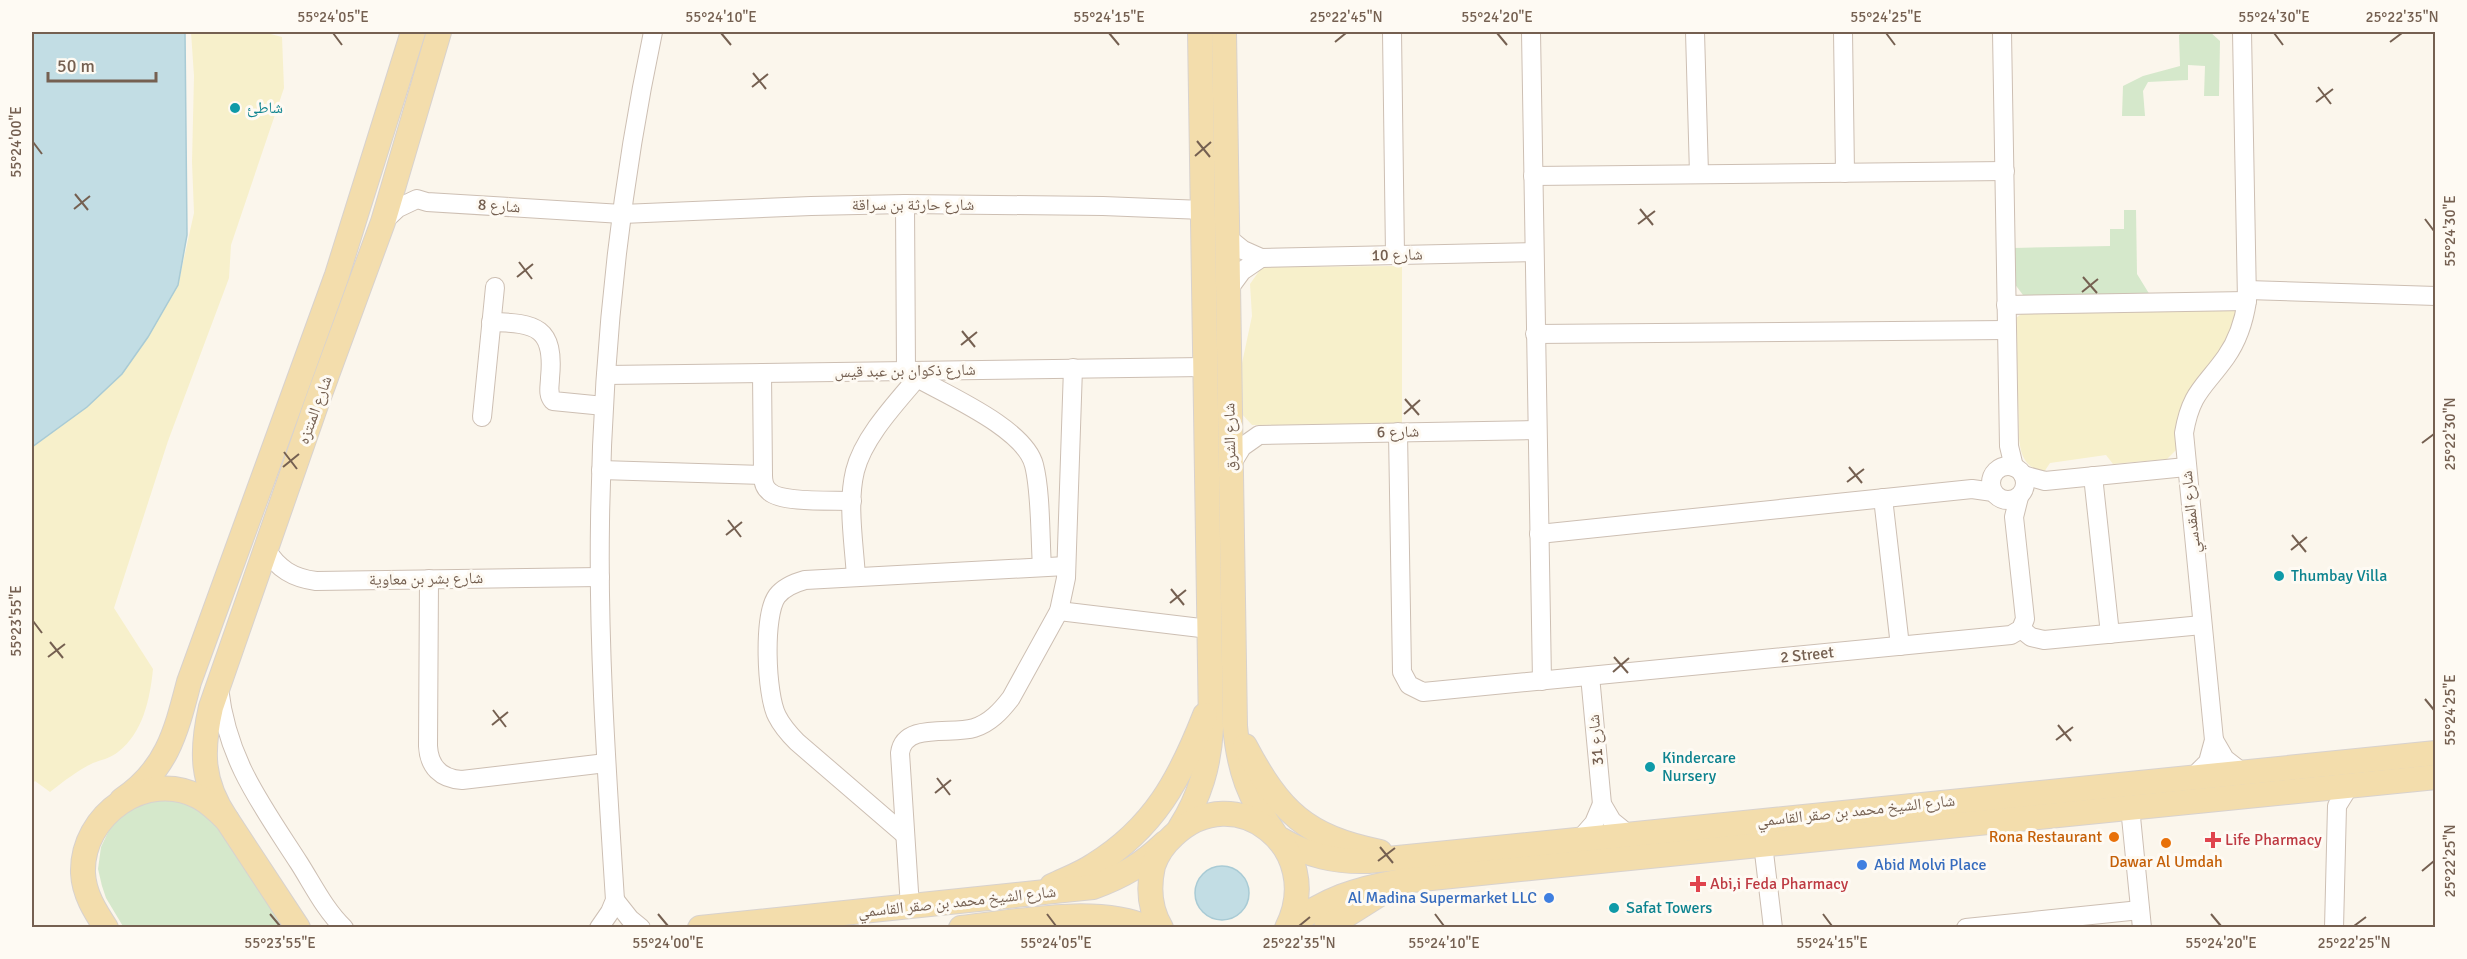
<svg xmlns="http://www.w3.org/2000/svg" width="2467" height="959" font-family="Signika,'Noto Naskh Arabic',sans-serif">
<style>
.green{fill:#d5e8cb}
.sand{fill:#f7f0cb}
.water{fill:#c2dde4;stroke:#a9cbd5;stroke-width:1.5}
.lines{fill:none;stroke-linecap:round;stroke-linejoin:round}
.minor-casing{stroke:#cdbfb3;stroke-width:20}
.major-casing{stroke:#d8d2ce;stroke-width:26}
.minor{stroke:#fff;stroke-width:18}
.major{stroke:#f3ddac;stroke-width:24}
.ticks{fill:none;stroke:#756051;stroke-width:2}
.culture-dot{fill:#0f9aa8;stroke:#fefaf3;stroke-width:2}
.food-dot{fill:#e8710a;stroke:#fefaf3;stroke-width:2}
.health-dot{fill:#e0444e;stroke:#fefaf3;stroke-width:2}
.shop-dot{fill:#3f7fe0;stroke:#fefaf3;stroke-width:2}
.labels{text-anchor:middle;dominant-baseline:central;stroke-width:6;stroke-linejoin:round;paint-order:stroke}
.culture-label{font-size:16px;fill:#0d838f;stroke:#fefaf3;text-anchor:start}
.street-label{font-size:16px;fill:#756051;stroke:#fefaf3}
.food-label{font-size:16px;fill:#c56008;stroke:#fefaf3;text-anchor:end}
.health-label{font-size:16px;fill:#be3a42;stroke:#fefaf3;text-anchor:start}
.shop-label{font-size:16px;fill:#366cbe;stroke:#fefaf3;text-anchor:start}
.neatline{fill:none;stroke:#756051;stroke-width:2}
.ticks-label{font-size:15px;text-anchor:middle;fill:#756051}
</style>
<rect width="100%" height="100%" fill="#fbf6ec"/>
<g class="green">
<polygon points="2183,32 2210,32 2220,41 2219,96 2204,96 2205,66 2188,65 2188,80 2148,82 2143,91 2145,116 2122,116 2123,86 2143,76 2180,66 2179,35"/>
<polygon points="2124,210 2136,210 2137,274 2153,300 2026,299 2014,283 2013,248 2110,246 2110,229 2124,229"/>
<polygon points="160,798 195,805 220,828 283,927 124,928 106,898 102,886 98,869 101,847 111,826 132,807"/>
</g>
<g class="sand">
<path d="M191 32H263L282 37 284 88 231 245 229 278 168 441 114 608 153 669C150 699 143 733 118 752 111 758 101 760 93 763 77 771 64 781 50 792L35 781 32 784V447L178 285 194 213 192 162 194 76Z"/>
<polygon points="1402,266 1402,424 1252,425 1241,413 1241,368 1252,316 1250,284 1262,267"/>
<path d="M2028 309H2239L2235 333 2177 449 2167 459 2113 464 2106 455 2050 463 2044 472C2025 467 2021 457 2019 438L2016 318Z"/>
</g>
<g class="water">
<polygon points="32,32 185,32 187,235 178,285 148,337 122,374 87,407 32,447"/>
<circle cx="1222" cy="893" r="27"/>
</g>
<g class="lines">
<g class="minor-casing">
<g id="minor">
<polyline points="1392,32 1395,255"/>
<polyline points="1531,32 1542,681"/>
<polyline points="1695,32 1699,174"/>
<polyline points="1843,32 1845,173"/>
<polyline points="2002,32 2009,446 2014,467"/>
<polyline points="1533,176 2005,171"/>
<polyline points="905,204 906,371"/>
<polyline points="383,222 398,208 417,199 427,202 622,214 811,206 905,204 1103,206 1203,210"/>
<polyline points="1227,237 1243,250 1261,258 1534,252"/>
<polyline points="1228,290 1242,271 1261,258"/>
<polyline points="2247,290 2436,296"/>
<polyline points="2006,305 2247,301"/>
<path d="M491 322C536 323 555 327 550 378 550 386 547 394 553 401L604 406"/>
<polyline points="1535,334 2007,330"/>
<path d="M762 373 763 475C763 481 764 488 770 492 782 503 834 500 852 501"/>
<polyline points="606,375 1204,367"/>
<path d="M917 378C949 396 1025 429 1034 465 1041 492 1040 538 1042 567"/>
<polyline points="482,417 495,287"/>
<polyline points="1398,432 1402,672 1409,685 1423,692 2011,635 2021,629 2025,619 2014,517 2019,497"/>
<polyline points="1231,465 1242,447 1259,435 1537,430"/>
<circle cx="2008" cy="483" r="17"/>
<polyline points="601,470 763,475"/>
<polyline points="2023,475 2045,481 2186,467"/>
<polyline points="2093,476 2110,634"/>
<polyline points="1883,498 1900,646"/>
<polyline points="1539,534 1972,489 1993,492"/>
<path d="M266 549C278 569 293 578 316 581L600 577"/>
<path d="M856 577C854 543 847 504 855 471 864 435 900 399 923 371"/>
<path d="M429 579 428 746C429 767 441 779 462 780L606 763"/>
<polyline points="1059,611 1209,629"/>
<polyline points="2021,629 2031,637 2044,640 2202,625"/>
<polyline points="1590,676 1602,804 1612,821 1628,834"/>
<path d="M219 688C227 760 261 804 299 863 313 885 325 910 344 928"/>
<polyline points="2214,740 2225,759 2242,772"/>
<path d="M2192 778 2208 762 2214 740 2184 433C2191 392 2204 388 2226 357 2238 340 2244 321 2247 301L2242 32"/>
<polyline points="2130,807 2142,928"/>
<path d="M905 835 797 742C789 734 782 726 777 716 766 695 763 615 777 596 784 587 794 583 805 580L1066 566"/>
<polyline points="1580,839 1594,823 1602,804"/>
<polyline points="1763,844 1773,928"/>
<polyline points="615,900 630,919 641,928"/>
<path d="M910 907 900 753C904 722 952 735 974 728 990 723 1001 711 1011 698L1059 611 1066 578 1073 368"/>
<path d="M599 928 610 912 615 900C607 775 598 649 600 523 602 359 619 193 653 32"/>
<polyline points="1966,928 2140,910"/>
<polyline points="2334,928 2337,806 2350,785"/>
</g>
</g>
<g class="major-casing">
<g id="major">
<path d="M1224 32 1235 726C1239 770 1249 798 1275 834"/>
<path d="M1245 746C1280 812 1306 837 1380 852"/>
<path d="M122 800C167 770 176 732 189 682L337 275 413 32"/>
<path d="M227 820C201 782 201 751 211 707L317 402 383 222 439 32"/>
<path d="M1180 828C1200 796 1209 766 1211 728L1200 32"/>
<path d="M1280 839C1309 856 1335 862 1368 861L2436 753"/>
<path d="M1052 886C1066 879 1081 874 1094 865 1154 828 1180 779 1205 715"/>
<path d="M1288 927C1325 899 1356 889 1402 881L2436 777"/>
<path d="M106 928C95 911 84 894 83 873 81 815 146 769 199 797 210 803 218 811 227 820L298 928"/>
<path d="M700 928 1093 887C1123 876 1142 865 1165 843"/>
<path d="M961 928C1016 922 1098 905 1148 928"/>
<path d="M1161 928C1149 908 1148 888 1153 866 1157 854 1164 844 1173 836 1235 776 1327 848 1287 928"/>
<polyline points="1326,928 1383,892"/>
</g>
</g>
<use href="#minor" class="minor"/>
<use href="#major" class="major"/>
</g>
<path class="ticks" d="M333 33 342 45M721 33 731 45M1109 33 1119 45M1497 33 1507 45M1886 33 1895 45M2274 33 2283 45M1335 42 1346 33M2390 42 2402 33M753 73 766 89M752 87 768 74M2318 87 2331 104M2316 102 2333 89M1197 141 1210 157M33 142 42 154M1195 156 1211 142M75 194 88 210M74 209 90 196M1640 209 1653 225M2425 219 2434 231M1638 224 1655 211M519 262 532 279M517 277 533 264M2083 277 2097 293M2082 292 2098 279M962 331 975 347M961 345 977 332M1405 399 1419 415M1404 414 1420 400M2422 443 2434 434M284 452 297 469M283 467 299 454M1849 467 1862 483M1847 482 1864 469M728 520 741 537M726 535 742 522M2292 535 2306 552M2291 550 2307 537M1171 589 1184 605M1170 603 1186 590M33 621 42 633M50 642 63 658M48 657 65 644M1614 657 1628 673M1613 672 1629 658M2425 699 2434 710M493 710 506 727M492 725 508 712M2058 725 2071 741M2056 740 2073 727M937 778 950 795M935 793 951 780M1380 847 1393 863M1378 861 1395 848M2422 871 2434 861M270 914 280 926M658 914 668 926M1047 914 1056 926M1435 914 1444 926M1823 914 1832 926M2211 914 2221 926M1299 926 1310 917M2354 926 2366 917"/>
<g class="culture-dot">
<circle cx="235" cy="108" r="6"/>
<circle cx="2279" cy="576" r="6"/>
<circle cx="1650" cy="767" r="6"/>
<circle cx="1614" cy="908" r="6"/>
</g>
<g class="food-dot">
<circle cx="2114" cy="837" r="6"/>
<circle cx="2166" cy="843" r="6"/>
</g>
<g class="health-dot">
<path d="M2210 831h6v6h6v6h-6v6h-6v-6h-6v-6h6z"/>
<path d="M1695 875h6v6h6v6h-6v6h-6v-6h-6v-6h6z"/>
</g>
<g class="shop-dot">
<circle cx="1862" cy="865" r="6"/>
<circle cx="1549" cy="898" r="6"/>
</g>
<g class="labels">
<g class="culture-label">
<text x="247" y="108">شاطئ</text>
<text x="2291" y="576">Thumbay Villa</text>
<text x="1662" y="758">Kindercare<tspan x="1662" dy="18">Nursery</tspan></text>
<text x="1626" y="908">Safat Towers</text>
</g>
<g class="street-label">
<text x="913" y="205">شارع حارثة بن سراقة</text>
<text transform="translate(499 206) rotate(4)">شارع 8</text>
<text transform="translate(1397 255) rotate(-1)">شارع 10</text>
<text transform="translate(905 371) rotate(-1)">شارع ذكوان بن عبد قيس</text>
<text transform="translate(315 410) rotate(-70)">شارع المنتزه</text>
<text transform="translate(1398 432) rotate(-1)">شارع 6</text>
<text transform="translate(1230 437) rotate(-91)">شارع الشرق</text>
<text transform="translate(2191 512) rotate(-96)">شارع المقدسي</text>
<text transform="translate(426 579) rotate(-1)">شارع بشر بن معاوية</text>
<text transform="translate(1807 655) rotate(-6)">2 Street</text>
<text transform="translate(1596 740) rotate(-95)">شارع 31</text>
<text transform="translate(1856 811) rotate(-6)">شارع الشيخ محمد بن صقر القاسمي</text>
<text transform="translate(957 902) rotate(-6)">شارع الشيخ محمد بن صقر القاسمي</text>
</g>
<g class="food-label">
<text x="2102" y="837">Rona Restaurant</text>
<text x="2166" y="862" text-anchor="middle">Dawar Al Umdah</text>
</g>
<g class="health-label">
<text x="2225" y="840">Life Pharmacy</text>
<text x="1710" y="884">Abi,i Feda Pharmacy</text>
</g>
<g class="shop-label">
<text x="1874" y="865">Abid Molvi Place</text>
<text x="1537" y="898" text-anchor="end">Al Madina Supermarket LLC</text>
</g>
</g>
<rect width="2467" height="959" fill="none" stroke="#fefaf3" stroke-width="66"/>
<path d="M48 72v9h108v-9" fill="none" stroke="#756051" stroke-width="3"/>
<text x="57" y="72" font-size="18" fill="#756051" stroke="#fefaf3" stroke-width="4.5" paint-order="stroke">50 m</text>
<rect x="33" y="33" width="2401" height="893" class="neatline"/>
<g class="ticks-label">
<text x="333" y="22">55°24'05"E</text>
<text x="721" y="22">55°24'10"E</text>
<text x="1109" y="22">55°24'15"E</text>
<text x="1346" y="22">25°22'45"N</text>
<text x="1497" y="22">55°24'20"E</text>
<text x="1886" y="22">55°24'25"E</text>
<text x="2274" y="22">55°24'30"E</text>
<text x="2402" y="22">25°22'35"N</text>
<text transform="translate(16 142) rotate(-90)" y="5">55°24'00"E</text>
<text transform="translate(2450 231) rotate(-90)" y="5">55°24'30"E</text>
<text transform="translate(2450 434) rotate(-90)" y="5">25°22'30"N</text>
<text transform="translate(16 621) rotate(-90)" y="5">55°23'55"E</text>
<text transform="translate(2450 710) rotate(-90)" y="5">55°24'25"E</text>
<text transform="translate(2450 861) rotate(-90)" y="5">25°22'25"N</text>
<text x="280" y="948">55°23'55"E</text>
<text x="668" y="948">55°24'00"E</text>
<text x="1056" y="948">55°24'05"E</text>
<text x="1299" y="948">25°22'35"N</text>
<text x="1444" y="948">55°24'10"E</text>
<text x="1832" y="948">55°24'15"E</text>
<text x="2221" y="948">55°24'20"E</text>
<text x="2354" y="948">25°22'25"N</text>
</g>
</svg>
